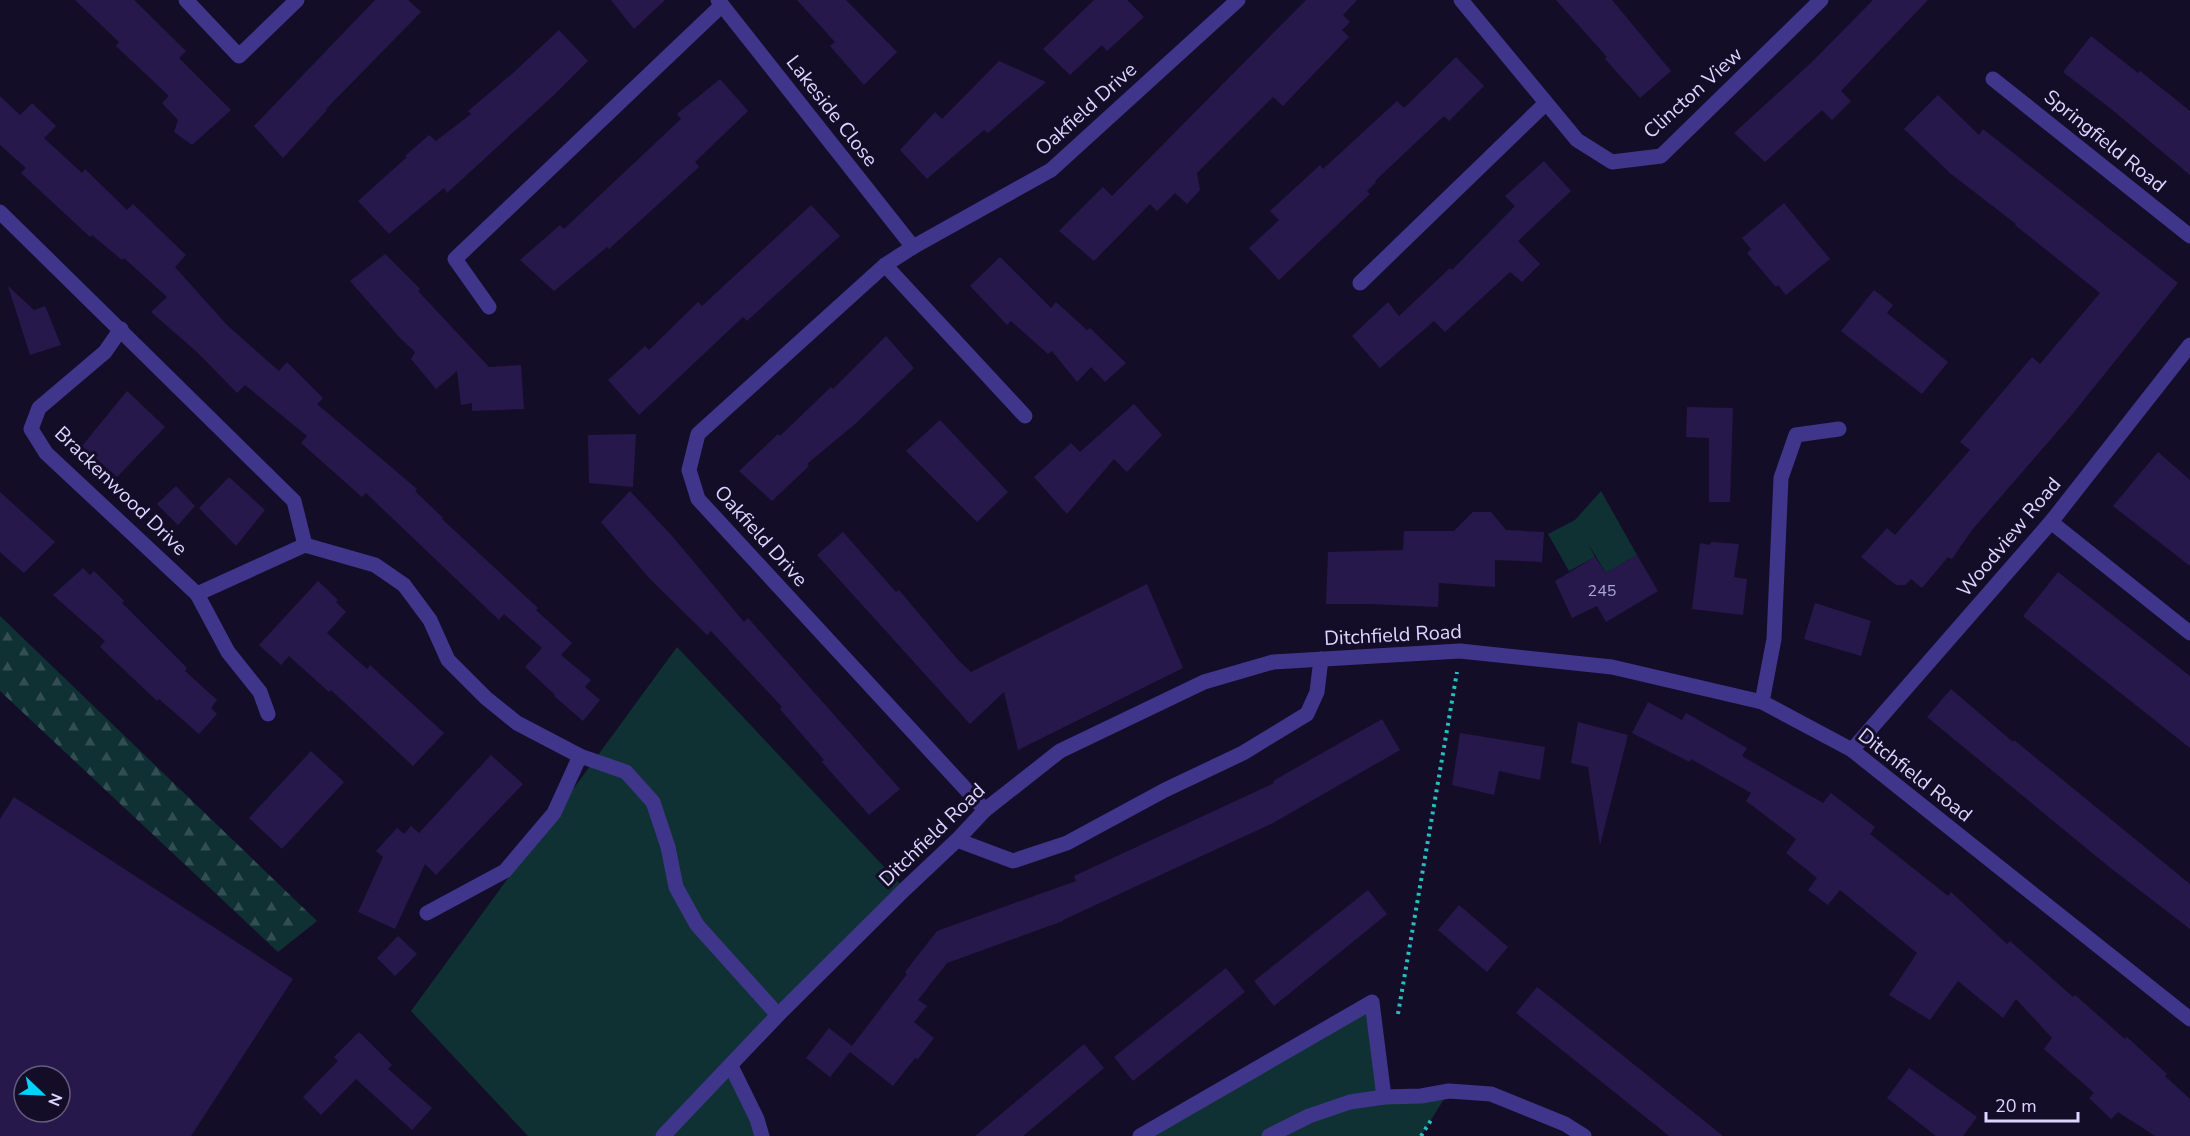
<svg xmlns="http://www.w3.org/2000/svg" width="2190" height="1136" font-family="'Nunito Sans',sans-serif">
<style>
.green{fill:#103133}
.forest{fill:url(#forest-firs)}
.building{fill:#26184b;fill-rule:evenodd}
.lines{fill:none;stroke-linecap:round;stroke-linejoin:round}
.path{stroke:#25bfc2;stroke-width:4;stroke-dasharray:3 4.5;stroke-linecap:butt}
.service{stroke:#3f358b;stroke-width:15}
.minor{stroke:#3f358b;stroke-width:15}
.tertiary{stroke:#3f358b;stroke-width:15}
.labels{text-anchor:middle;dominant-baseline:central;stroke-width:6;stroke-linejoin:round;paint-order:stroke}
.number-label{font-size:16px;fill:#afa6d2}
.street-label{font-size:20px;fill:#ddd5ff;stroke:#140d28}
</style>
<defs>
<pattern id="forest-firs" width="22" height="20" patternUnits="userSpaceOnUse" patternTransform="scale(1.5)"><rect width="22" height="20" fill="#103133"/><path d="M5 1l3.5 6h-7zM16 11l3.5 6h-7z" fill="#324e52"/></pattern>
</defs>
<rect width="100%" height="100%" fill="#140d28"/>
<g class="green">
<polygon points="1601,491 1637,555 1606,573 1589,545 1595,557 1569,571 1548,534 1575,520"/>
<polygon points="677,647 905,889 732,1066 762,1136 528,1136 411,1011"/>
<polygon points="1372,1002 1384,1097 1449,1091 1421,1136 1140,1136"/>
</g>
<polygon class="forest" points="0,616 317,921 278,952 0,691"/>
<g class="building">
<polygon points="75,0 134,0 186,51 179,58 231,110 192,145 174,132 178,120 162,103 169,96 116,46 119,42"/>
<polygon points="375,0 408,0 421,12 326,109 327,110 283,158 254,126"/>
<polygon points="611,0 665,0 634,29"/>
<polygon points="797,0 846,0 897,52 864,85 830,46 835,42"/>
<polygon points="1094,0 1127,0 1144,17 1107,51 1102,45 1070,75 1043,49"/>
<polygon points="1306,0 1357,0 1343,15 1350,22 1342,30 1349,37 1283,106 1273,97 1197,173 1200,190 1187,204 1175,193 1157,211 1150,204 1094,261 1059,231 1103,187 1112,196"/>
<polygon points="1556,0 1612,0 1671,71 1640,98 1605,59 1607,57"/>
<polygon points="1873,0 1928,0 1841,91 1851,101 1832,120 1822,110 1765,162 1734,133 1813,61"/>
<polygon points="559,30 588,61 555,94 447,193 444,188 389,234 358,201 407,157 405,156 429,135 436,141 471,114 468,111 513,73"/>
<polygon points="2091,36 2138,73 2140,71 2190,111 2190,175 2110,108 2063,72"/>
<polygon points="1456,57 1484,86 1449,121 1444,116 1375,181 1376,182 1367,191 1370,194 1279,280 1249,248 1279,220 1270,211 1320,165 1323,169 1397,101 1404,108"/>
<polygon points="999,61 1046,82 988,133 984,130 927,179 900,150 935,112 942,119"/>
<polygon points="720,79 748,111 695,162 699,167 609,249 607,247 554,291 520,260 560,225 564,229 681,119 677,114"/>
<polygon points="1938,95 1979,135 1983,129 2178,283 2070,417 1972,530 1952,559 1948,557 1922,588 1911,579 1905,585 1896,585 1861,557 1887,528 1895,535 1970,450 1960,442 2032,357 2040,364 2100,293 2015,225 2016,224 1951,174 1904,129"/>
<polygon points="0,96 20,115 32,103 56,126 44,138 82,173 85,169 127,210 133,204 186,255 175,267 227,325 279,371 287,362 323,398 317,404 417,489 415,491 443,518 442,519 538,608 536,610 572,643 561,655 591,680 585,687 600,700 583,721 554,696 555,695 525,667 542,648 504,614 499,620 366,493 362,497 301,443 307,436 245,385 237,393 198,353 151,312 167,297 124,258 122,260 92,235 90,237 21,173 26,168 0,145"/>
<polygon points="1544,161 1571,191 1518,241 1540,264 1522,282 1510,272 1445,332 1434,321 1380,368 1352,336 1388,302 1399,316 1450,268 1452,270 1515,206 1505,196"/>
<polygon points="1784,203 1830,259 1786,295 1778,285 1776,287 1747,253 1751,249 1742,238"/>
<polygon points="811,205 840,236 747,321 743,317 639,415 608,380 645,346 649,350 698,302 702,306"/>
<polygon points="385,254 420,289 418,291 489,367 521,365 524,409 472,411 472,403 461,405 457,371 436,389 411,359 415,352 400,338 350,281"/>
<polygon points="1000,257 1051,308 1056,302 1087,330 1090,328 1126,363 1105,382 1091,367 1077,382 1052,351 1048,354 1011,321 1007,325 970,286"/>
<polygon points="8,286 34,310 45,306 61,345 30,355"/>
<polygon points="1874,290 1893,305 1887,313 1948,362 1922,394 1841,331"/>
<polygon points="886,336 914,368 855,424 807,464 809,466 772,501 739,471 778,434 780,436 831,387 833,389"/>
<polygon points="127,391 165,427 117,477 82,446"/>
<polygon points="1134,404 1162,435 1127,472 1114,459 1067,514 1034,477 1071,443 1080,452"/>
<polygon points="1687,407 1733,408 1730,502 1709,502 1709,438 1686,437"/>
<polygon points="940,420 1008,492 977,522 906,451"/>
<polygon points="636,434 633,487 589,483 588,435"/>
<polygon points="2158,452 2190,480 2190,566 2113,506"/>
<polygon points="229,477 265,510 236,546 199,508"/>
<polygon points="176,486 195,506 178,525 157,504"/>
<polygon points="630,491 673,537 744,622 748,618 900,789 869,815 822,762 824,760 780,709 782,707 711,631 707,635 650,579 601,522"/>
<polygon points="0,492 55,542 24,573 0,552"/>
<polygon points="1473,512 1491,512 1506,530 1544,532 1542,562 1495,560 1495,587 1439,583 1438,607 1371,604 1326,604 1328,552 1403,550 1404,531 1454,531"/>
<polygon points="843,532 896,592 899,590 959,661 971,672 1147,584 1183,668 1018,750 1004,692 970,724 817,555"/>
<polygon points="1711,542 1739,544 1734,577 1747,579 1743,615 1692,609 1700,543 1710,545"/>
<polygon points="1637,555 1658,591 1606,622 1597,606 1572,618 1555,581 1595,557 1606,573"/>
<polygon points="83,568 90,575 94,571 124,601 122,603 187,668 185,671 217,700 211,708 217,714 199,734 159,699 157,701 100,647 105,641 53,595"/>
<polygon points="2058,572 2190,676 2190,748 2023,616"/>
<polygon points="318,581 338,600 336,602 346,612 327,633 367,669 370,665 444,733 413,766 331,690 329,692 289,656 281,665 259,645"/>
<polygon points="1815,603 1871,621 1861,656 1804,639"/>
<polygon points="1951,689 2013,742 2014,740 2190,884 2190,929 2108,866 1927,717"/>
<polygon points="1648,702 1682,720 1686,713 1747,748 1742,756 1823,803 1831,793 1875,827 1870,834 1948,896 1951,892 2007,944 2010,941 2073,997 2075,995 2125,1039 2127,1037 2167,1074 2165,1076 2190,1099 2190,1136 2155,1136 2118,1112 2111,1119 2089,1098 2094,1093 2044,1049 2052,1038 2016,999 2003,1018 1958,981 1930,1020 1889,995 1917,953 1840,890 1828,905 1808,890 1817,878 1786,853 1796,839 1746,801 1751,793 1691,759 1690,762 1632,733"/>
<polygon points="1382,719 1400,750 1273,823 1063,920 1063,921 947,963 918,1000 927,1006 914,1022 934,1038 918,1059 915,1058 893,1086 850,1052 830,1077 806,1058 829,1028 852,1046 907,974 905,972 937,931 1076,881 1074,876 1274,783 1273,781"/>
<polygon points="1578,722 1628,735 1600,845 1588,767 1571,763"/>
<polygon points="1460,733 1545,747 1540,780 1499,771 1494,795 1452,785"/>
<polygon points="311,751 344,782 282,849 249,818"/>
<polygon points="491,755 523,784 436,875 425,864 395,929 358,912 383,857 376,851 397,828 404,834 411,826 419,833"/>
<path d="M14 797 293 979 191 1136H0V819ZM24 1076H60V1112H24Z"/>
<polygon points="1368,890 1387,914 1274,1006 1254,981"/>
<polygon points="1459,905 1508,947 1487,972 1438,930"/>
<polygon points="398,936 417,954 395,976 377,958"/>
<polygon points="1226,968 1245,992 1133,1081 1114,1057"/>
<polygon points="1537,987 1560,1005 1723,1136 1669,1136 1516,1013"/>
<polygon points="359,1032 392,1065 388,1069 432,1108 412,1130 356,1079 321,1115 303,1097 338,1061 334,1057"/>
<polygon points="1084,1044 1104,1068 1023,1136 975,1136"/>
<polygon points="1909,1068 1977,1117 1963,1136 1936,1136 1887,1098"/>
</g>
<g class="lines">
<g class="path">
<polyline points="1398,1014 1457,672"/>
<polyline points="1421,1136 1433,1117"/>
</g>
<g class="service">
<polyline points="957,840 1013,861 1067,843 1165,790 1243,753 1307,714 1317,692 1321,659"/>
<polyline points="1140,1136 1372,1002 1384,1097"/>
</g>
<g class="minor">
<polyline points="186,0 239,56 297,0"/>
<polyline points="718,0 913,247"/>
<polyline points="1461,0 1577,140 1612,162 1661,156 1821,0"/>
<polyline points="1993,79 2190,236"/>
<polyline points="0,212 294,501 305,545"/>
<polyline points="885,265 1025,416"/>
<polyline points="1360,283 1546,103"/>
<polyline points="489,307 455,259 722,5"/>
<polyline points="121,329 105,352 39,408 31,429 46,453 197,594 305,545 375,565 404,585 430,620 448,660 486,698 517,723 580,756 626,772 653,802 668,847 676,887 697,925 778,1015"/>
<polyline points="2051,522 2190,633"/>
<polyline points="197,594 228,652 260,692 268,714"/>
<polyline points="1762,702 1774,639 1781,478 1796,435 1839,429"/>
<polyline points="1852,750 2051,522 2190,345"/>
<polyline points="985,810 698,499 689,470 698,434 885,265 913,247 1051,170 1238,0"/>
<polyline points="427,913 505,871 554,813 580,756"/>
<polyline points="731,1066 757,1119 762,1136"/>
<polyline points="1269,1136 1309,1116 1350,1102 1384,1097 1421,1096 1449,1091 1491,1094 1565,1124 1584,1136"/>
</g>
<polyline class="tertiary" points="663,1136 778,1015 905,889 957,840 985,810 1060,751 1204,682 1273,662 1460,651 1612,667 1762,702 1852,750 2190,1019"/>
</g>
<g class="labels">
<g class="number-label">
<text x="1602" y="591">245</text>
</g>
<g class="street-label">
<text transform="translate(1693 93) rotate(-42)">Clincton View</text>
<text transform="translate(1086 109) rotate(-42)">Oakfield Drive</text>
<text transform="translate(832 111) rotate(52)">Lakeside Close</text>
<text transform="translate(2105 141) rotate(39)">Springfield Road</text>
<text transform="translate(121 491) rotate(44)">Brackenwood Drive</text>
<text transform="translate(761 536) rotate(48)">Oakfield Drive</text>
<text transform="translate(2009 537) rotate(-50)">Woodview Road</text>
<text transform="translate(1393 635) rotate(-3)">Ditchfield Road</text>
<text transform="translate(1915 775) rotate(38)">Ditchfield Road</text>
<text transform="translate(932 835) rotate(-44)">Ditchfield Road</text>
</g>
</g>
<g transform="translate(42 1094) rotate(113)"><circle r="28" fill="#140d28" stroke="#645d7e" stroke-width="1.5"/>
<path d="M0-4.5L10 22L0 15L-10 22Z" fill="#01d1ff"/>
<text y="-9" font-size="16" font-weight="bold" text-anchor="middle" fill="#ddd5ff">N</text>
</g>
<path d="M1986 1112v9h92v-9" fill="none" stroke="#ddd5ff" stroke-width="3"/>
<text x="1995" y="1112" font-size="18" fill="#ddd5ff" stroke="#140d28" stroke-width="4.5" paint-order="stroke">20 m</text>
</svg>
